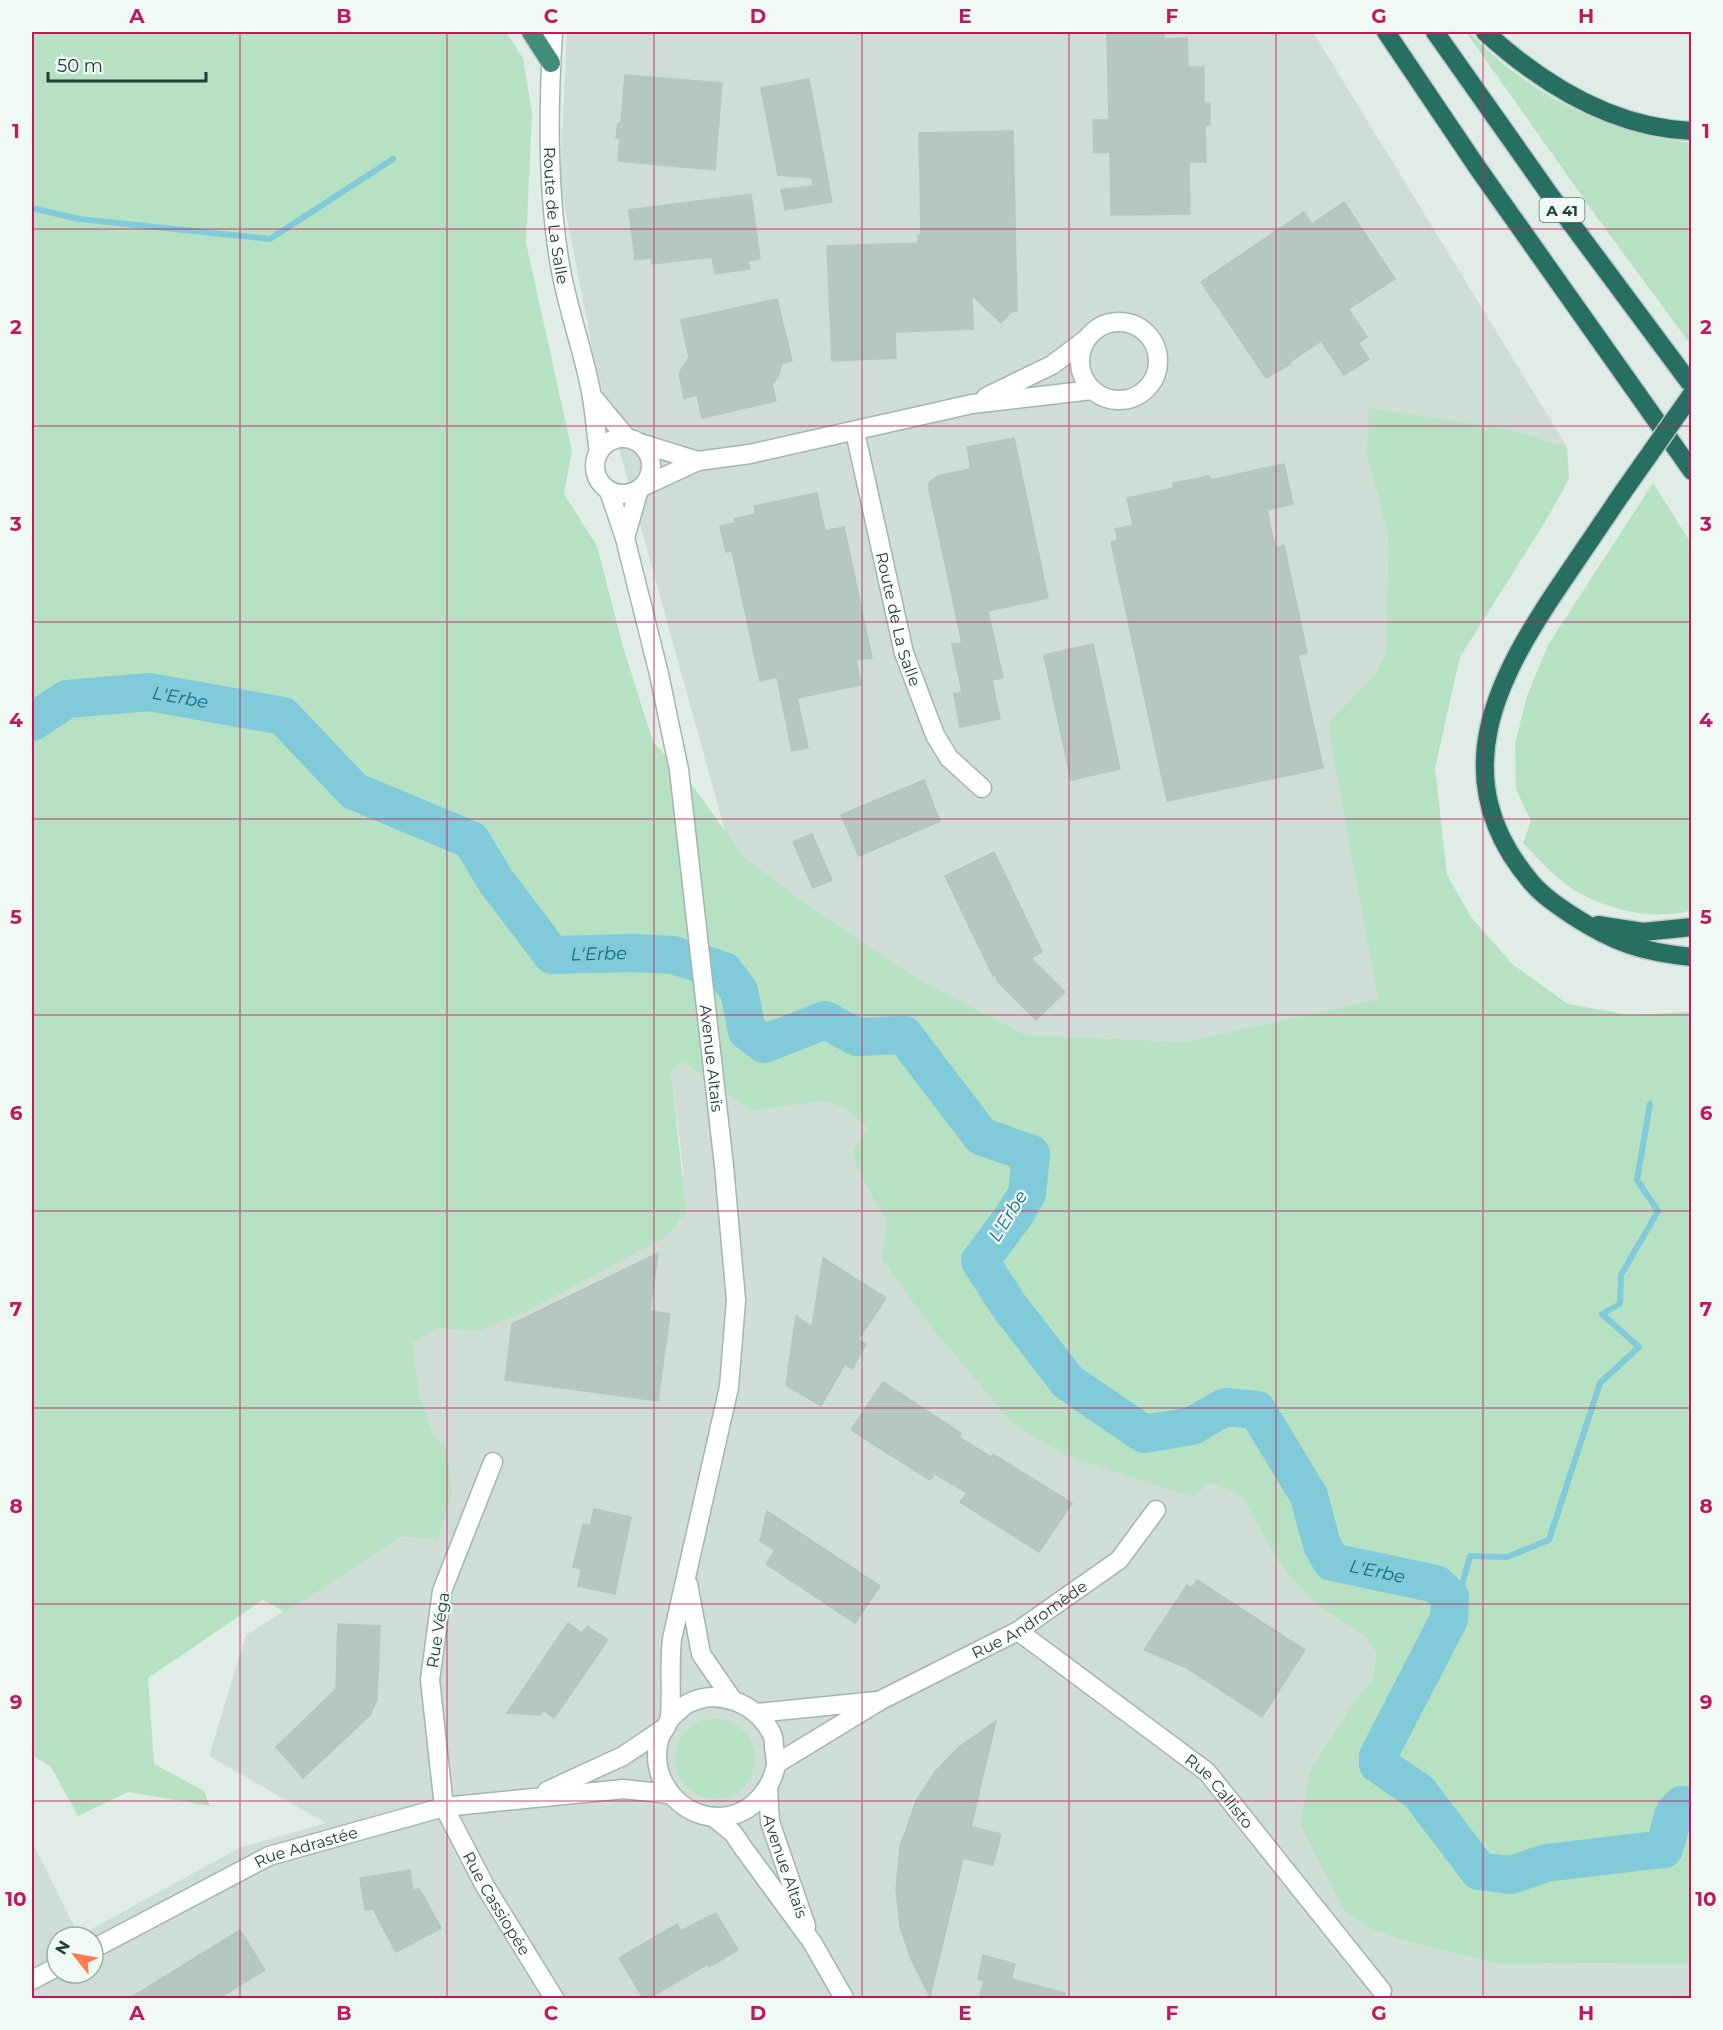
<svg xmlns="http://www.w3.org/2000/svg" width="1723" height="2030" font-family="Montserrat,sans-serif">
<style>
.built{fill:#ceddd6;fill-rule:evenodd}
.green{fill:#b6e1c3}
.lines{fill:none;stroke-linecap:round;stroke-linejoin:round}
.stream{stroke:#81cad9;stroke-width:6}
.river{stroke:#81cad9;stroke-width:38}
.building{fill:#b5c8c0;stroke:#b2c7bf;stroke-width:1.5}
.minor-casing{stroke:#a2b6af;stroke-width:21}
.tertiary-casing{stroke:#a2b6af;stroke-width:21}
.trunk-casing{stroke:#c0cac7;stroke-width:21}
.motorway-casing{stroke:#c0cac7;stroke-width:21}
.minor{stroke:#fff;stroke-width:18}
.tertiary{stroke:#fff;stroke-width:18}
.trunk{stroke:#438c7c;stroke-width:18}
.motorway{stroke:#276f62;stroke-width:18}
.motorway-bridge-casing{stroke:#c0cac7;stroke-width:21;stroke-linecap:butt}
.motorway-bridge{stroke:#276f62;stroke-width:18}
.grid{fill:none;stroke:#c2185b;stroke-width:1.5;stroke-opacity:0.55}
.labels{text-anchor:middle;dominant-baseline:central;stroke-width:4.5;stroke-linejoin:round;paint-order:stroke}
.shield{fill:#f1f9f5;stroke:#5d7870;stroke-width:1.5}
.shield-label{font-size:15px;font-weight:bold;fill:#1e4037}
.street-label{font-size:16px;fill:#1e4037;stroke:#f1f9f5}
.water-label{font-size:18px;font-style:italic;fill:#116e83;stroke:#f1f9f5}
.neatline{fill:none;stroke:#c2185b;stroke-width:2}
.grid-label{font-size:20px;text-anchor:middle;font-weight:bold;fill:#c2185b}
</style>
<rect width="100%" height="100%" fill="#e0ede7"/>
<g class="built">
<polygon points="567,32 1313,32 1567,447 1507,429 1367,456 1388,535 1386,652 1376,674 1329,722 1378,999 1185,1042 1026,1035 916,978 807,905 743,857 725,831 595,362 560,183"/>
<path d="M683 1062 751 1111 824 1101 845 1108 867 1128 857 1143 868 1191 888 1220 882 1259 1210 1482 1242 1496 1279 1563 1314 1603 1364 1635 1377 1654 1372 1680 1352 1704 1310 1771 1372 1930 1424 1946 1503 1965 1553 1963 1691 1964V1998H32V1841L79 1936 239 1848 326 1823 209 1756 246 1635 401 1537 438 1539 453 1492 446 1446 433 1435 419 1394 413 1343 438 1328 478 1331 684 1176 671 1070ZM57 1937H93V1973H57Z"/>
</g>
<g class="green">
<path d="M32 32H506L523 58 532 114 526 243 572 451 564 494 597 546 623 647 653 742 689 781 744 857 807 905 916 978 1026 1035 1185 1042 1378 999 1332 748 1329 722 1376 674 1386 652 1388 535 1367 456 1369 408 1507 429 1567 447 1569 479 1545 522 1460 657 1435 768 1447 875 1471 917 1512 964 1568 1004 1630 1015 1691 1012V1964L1553 1963 1503 1965 1424 1946 1372 1930 1345 1911 1300 1825 1310 1771 1352 1704 1372 1680 1377 1654 1364 1635 1314 1603 1279 1563 1242 1496 1210 1482 1193 1497 1065 1455 1012 1423 929 1324 882 1259 887 1220C878 1206 853 1169 854 1153 855 1144 862 1136 867 1128L845 1108 824 1101 751 1111 683 1062 671 1070 686 1213 664 1238 524 1312 478 1331 438 1328 413 1343 419 1394 433 1435 446 1446 453 1492 438 1539 401 1537 285 1612 263 1600 148 1678 154 1764 204 1791 210 1806 128 1792 78 1816 51 1767 32 1755Z"/>
<path d="M1466 32H1469C1528 94 1606 134 1691 143V345L1596 216Z"/>
<path d="M1653 483 1691 543 1692 910C1652 922 1605 909 1571 888 1553 876 1538 858 1523 843L1531 821 1516 789 1515 744 1527 696 1548 645Z"/>
<circle cx="715" cy="1759" r="40"/>
</g>
<g class="lines">
<g class="stream">
<polyline points="32,208 79,219 270,239 393,159"/>
<polyline points="1450,1597 1461,1589 1470,1556 1507,1557 1549,1540 1600,1383 1639,1347 1602,1314 1620,1304 1621,1275 1658,1211 1637,1180 1650,1104"/>
</g>
<path class="river" id="s1" d="M32 722 67 699 149 692 283 716 354 791 471 840 496 881 552 955 633 953 673 955 724 971 739 991 747 1031 764 1044 825 1020 857 1037 904 1035 981 1136 1031 1154 1027 1194 1013 1217 980 1261 1009 1306 1068 1382 1144 1434 1192 1426 1225 1407 1257 1410 1309 1496 1322 1545 1332 1562 1436 1584 1450 1597 1449 1619 1378 1756V1764L1419 1792 1479 1871 1511 1875 1546 1863 1664 1849 1674 1813 1682 1805 1692 1813"/>
</g>
<g class="building">
<polygon points="1107,32 1164,32 1164,39 1187,38 1188,67 1204,67 1204,103 1210,103 1210,125 1205,125 1206,162 1189,162 1190,214 1111,215 1110,152 1094,153 1093,120 1109,120"/>
<polygon points="625,75 722,83 715,170 618,161 620,139 616,138 618,123 621,123"/>
<polygon points="809,79 832,202 785,210 781,190 813,186 812,178 778,175 761,88"/>
<polygon points="1013,131 1017,311 1011,312 1001,323 972,295 973,329 895,332 896,358 832,361 827,246 918,243 918,235 921,235 919,133"/>
<polygon points="751,194 760,259 748,261 750,269 715,274 712,257 652,264 652,258 635,260 629,210"/>
<polygon points="1344,202 1395,279 1348,309 1367,337 1358,343 1369,359 1344,375 1321,341 1290,362 1291,364 1266,378 1201,282 1304,212 1312,224"/>
<polygon points="777,299 792,361 782,363 778,377 772,384 776,401 702,418 697,395 684,398 679,373 689,358 681,320"/>
<polygon points="1014,438 1048,598 988,611 1003,678 992,680 1000,719 960,727 954,694 962,692 952,644 962,643 929,489 929,483 937,476 971,469 967,447"/>
<polygon points="1284,464 1293,504 1267,510 1275,548 1284,545 1307,653 1298,655 1323,768 1167,801 1111,542 1118,540 1115,529 1133,525 1127,498 1174,488 1173,483 1209,476 1211,480"/>
<polygon points="817,493 825,531 844,527 872,658 856,660 861,685 797,698 808,748 792,751 777,677 760,681 732,551 726,552 720,526 735,523 734,519 756,514 754,506"/>
<polygon points="1093,644 1120,769 1071,780 1044,655"/>
<polygon points="924,780 940,821 859,856 841,815"/>
<polygon points="812,834 832,880 813,888 793,842"/>
<polygon points="994,852 1042,952 1031,958 1065,992 1036,1020 998,982 995,975 993,976 945,876"/>
<polygon points="658,1253 650,1311 670,1314 658,1401 505,1380 512,1324"/>
<polygon points="823,1258 886,1298 858,1340 866,1344 852,1369 845,1364 821,1406 786,1385 796,1316 812,1327"/>
<polygon points="883,1382 961,1433 960,1438 991,1457 993,1454 1072,1503 1039,1552 960,1502 967,1493 935,1474 930,1480 851,1430"/>
<polygon points="594,1509 631,1517 615,1594 578,1586 581,1569 573,1567 578,1546 583,1524 590,1526"/>
<polygon points="767,1511 880,1586 855,1623 766,1564 775,1550 760,1541"/>
<polygon points="1197,1580 1305,1650 1262,1717 1187,1668 1144,1650 1187,1585 1192,1588"/>
<polygon points="568,1623 582,1633 587,1626 608,1640 554,1718 543,1710 540,1715 507,1713"/>
<polygon points="338,1624 380,1626 377,1699 370,1715 303,1778 276,1747 336,1689"/>
<polygon points="996,1721 971,1827 1001,1834 993,1865 963,1858 930,1997 911,1959 900,1926 896,1890 900,1847 916,1801 935,1772 959,1747"/>
<polygon points="410,1870 413,1892 419,1888 441,1928 396,1952 373,1909 365,1910 360,1878"/>
<polygon points="716,1913 738,1950 709,1967 708,1964 649,1998 643,1998 619,1958 677,1924 681,1931"/>
<polygon points="240,1930 265,1970 219,1998 130,1998"/>
<polygon points="983,1955 1015,1964 1011,1979 1065,1993 1065,1998 979,1998 984,1981 978,1979"/>
</g>
<g class="lines">
<g class="minor-casing">
<g id="minor">
<circle cx="1119" cy="361" r="39"/>
<polyline points="986,397 1052,365 1085,340"/>
<path id="s2" d="M855 432 904 653 935 735 949 758 982 788"/>
<polyline points="640,443 698,461"/>
<polyline points="644,486 698,461 750,454 972,404 1092,390"/>
<path id="s3" d="M493 1462 442 1591 430 1680 444 1807 485 1886 554 1998"/>
<path id="s4" d="M1018 1631 1207 1772 1382 1991"/>
<polyline points="757,1713 876,1701"/>
<path id="s5" d="M776 1764 881 1700 1018 1631 1119 1560 1156 1510"/>
<polyline points="547,1791 623,1756 666,1727"/>
<path id="s6" d="M93 1949 269 1856 444 1807 624 1789 669 1794"/>
<polyline points="32,1980 57,1967"/>
</g>
</g>
<g class="tertiary-casing">
<g id="tertiary">
<path id="s7" d="M553 32C548 107 547 184 559 259 566 306 584 351 592 397 595 415 596 433 599 452"/>
<polyline points="592,396 626,437"/>
<circle cx="623" cy="466" r="28"/>
<path id="s8" d="M609 491 625 538 659 674 679 770 724 1166 736 1300 729 1387 672 1639C669 1665 672 1690 670 1716 669 1725 661 1732 659 1740 647 1785 690 1827 733 1815 755 1809 772 1787 776 1765 776 1760 775 1753 774 1747 774 1743 774 1738 772 1734 756 1704 719 1687 687 1704 681 1708 675 1714 670 1719"/>
<polyline points="625,538 639,489"/>
<polyline points="688,1584 701,1654 732,1699"/>
<path id="s9" d="M768 1788 770 1822 806 1926"/>
<polyline points="713,1817 733,1833 744,1849 812,1942 844,1998"/>
</g>
</g>
<g class="trunk-casing">
<polyline id="trunk" points="531,32 551,63"/>
</g>
<g class="motorway-casing">
<g id="motorway">
<polyline points="1386,32 1477,167 1692,471"/>
<polyline points="1435,32 1550,195 1692,386"/>
<path d="M1485 32C1542 84 1613 128 1692 131"/>
<path d="M1623 492C1603 522 1582 552 1562 582 1496 679 1443 778 1531 882 1543 896 1558 906 1573 916 1615 943 1642 952 1692 957"/>
<polyline points="1598,925 1643,932 1692,927"/>
</g>
</g>
<use href="#minor" class="minor"/>
<use href="#tertiary" class="tertiary"/>
<use href="#trunk" class="trunk"/>
<use href="#motorway" class="motorway"/>
<g class="motorway-bridge-casing">
<polyline id="motorway-bridge" points="1623,492 1692,394"/>
</g>
<use href="#motorway-bridge" class="motorway-bridge"/>
</g>
<path class="grid" d="M240 32V1998M447 32V1998M654 32V1998M862 32V1998M1069 32V1998M1276 32V1998M1483 32V1998M32 229H1692M32 426H1692M32 622H1692M32 819H1692M32 1015H1692M32 1211H1692M32 1408H1692M32 1604H1692M32 1801H1692"/>
<g class="labels">
<rect class="shield" x="1539.5" y="198" width="45" height="24" rx="4.5"/>
<g class="shield-label">
<text x="1562" y="210">A 41</text>
</g>
<g class="street-label">
<text stroke="none"><textPath href="#s7" startOffset="184">Route de La Salle</textPath></text>
<text stroke="none"><textPath href="#s2" startOffset="192">Route de La Salle</textPath></text>
<text stroke="none"><textPath href="#s8" startOffset="578">Avenue Altaïs</textPath></text>
<text stroke="none"><textPath href="#s5" startOffset="292">Rue Andromède</textPath></text>
<text transform="translate(438 1630) rotate(-81)">Rue Véga</text>
<text stroke="none"><textPath href="#s4" startOffset="258">Rue Callisto</textPath></text>
<text stroke="none"><textPath href="#s6" startOffset="237">Rue Adrastée</textPath></text>
<text stroke="none"><textPath href="#s9" startOffset="81">Avenue Altaïs</textPath></text>
<text stroke="none"><textPath href="#s3" startOffset="466">Rue Cassiopée</textPath></text>
</g>
<g class="water-label">
<text stroke="none"><textPath href="#s1" startOffset="156">L'Erbe</textPath></text>
<text stroke="none"><textPath href="#s1" startOffset="678">L'Erbe</textPath></text>
<text transform="translate(1008 1216) rotate(-58)">L'Erbe</text>
<text stroke="none"><textPath href="#s1" startOffset="1922">L'Erbe</textPath></text>
</g>
</g>
<rect width="1723" height="2030" fill="none" stroke="#f1f9f5" stroke-width="66"/>
<g transform="translate(75 1955) rotate(301)"><circle r="28" fill="#f1f9f5" stroke="#9dafa9" stroke-width="1.5"/>
<path d="M0-4.5L10 22L0 15L-10 22Z" fill="#ff7b4c"/>
<text y="-9" font-size="16" font-weight="bold" text-anchor="middle" fill="#1e4037">N</text>
</g>
<path d="M48 72v9h158v-9" fill="none" stroke="#1e4037" stroke-width="3"/>
<text x="57" y="72" font-size="18" fill="#1e4037" stroke="#f1f9f5" stroke-width="4.5" paint-order="stroke">50 m</text>
<rect x="33" y="33" width="1657" height="1964" class="neatline"/>
<g class="grid-label">
<text x="137" y="23">A</text>
<text x="344" y="23">B</text>
<text x="551" y="23">C</text>
<text x="758" y="23">D</text>
<text x="965" y="23">E</text>
<text x="1172" y="23">F</text>
<text x="1379" y="23">G</text>
<text x="1586" y="23">H</text>
<text x="16" y="138">1</text>
<text x="1706" y="138">1</text>
<text x="16" y="334">2</text>
<text x="1706" y="334">2</text>
<text x="16" y="531">3</text>
<text x="1706" y="531">3</text>
<text x="16" y="727">4</text>
<text x="1706" y="727">4</text>
<text x="16" y="924">5</text>
<text x="1706" y="924">5</text>
<text x="16" y="1120">6</text>
<text x="1706" y="1120">6</text>
<text x="16" y="1316">7</text>
<text x="1706" y="1316">7</text>
<text x="16" y="1513">8</text>
<text x="1706" y="1513">8</text>
<text x="16" y="1709">9</text>
<text x="1706" y="1709">9</text>
<text x="16" y="1906">10</text>
<text x="1706" y="1906">10</text>
<text x="137" y="2020">A</text>
<text x="344" y="2020">B</text>
<text x="551" y="2020">C</text>
<text x="758" y="2020">D</text>
<text x="965" y="2020">E</text>
<text x="1172" y="2020">F</text>
<text x="1379" y="2020">G</text>
<text x="1586" y="2020">H</text>
</g>
</svg>
